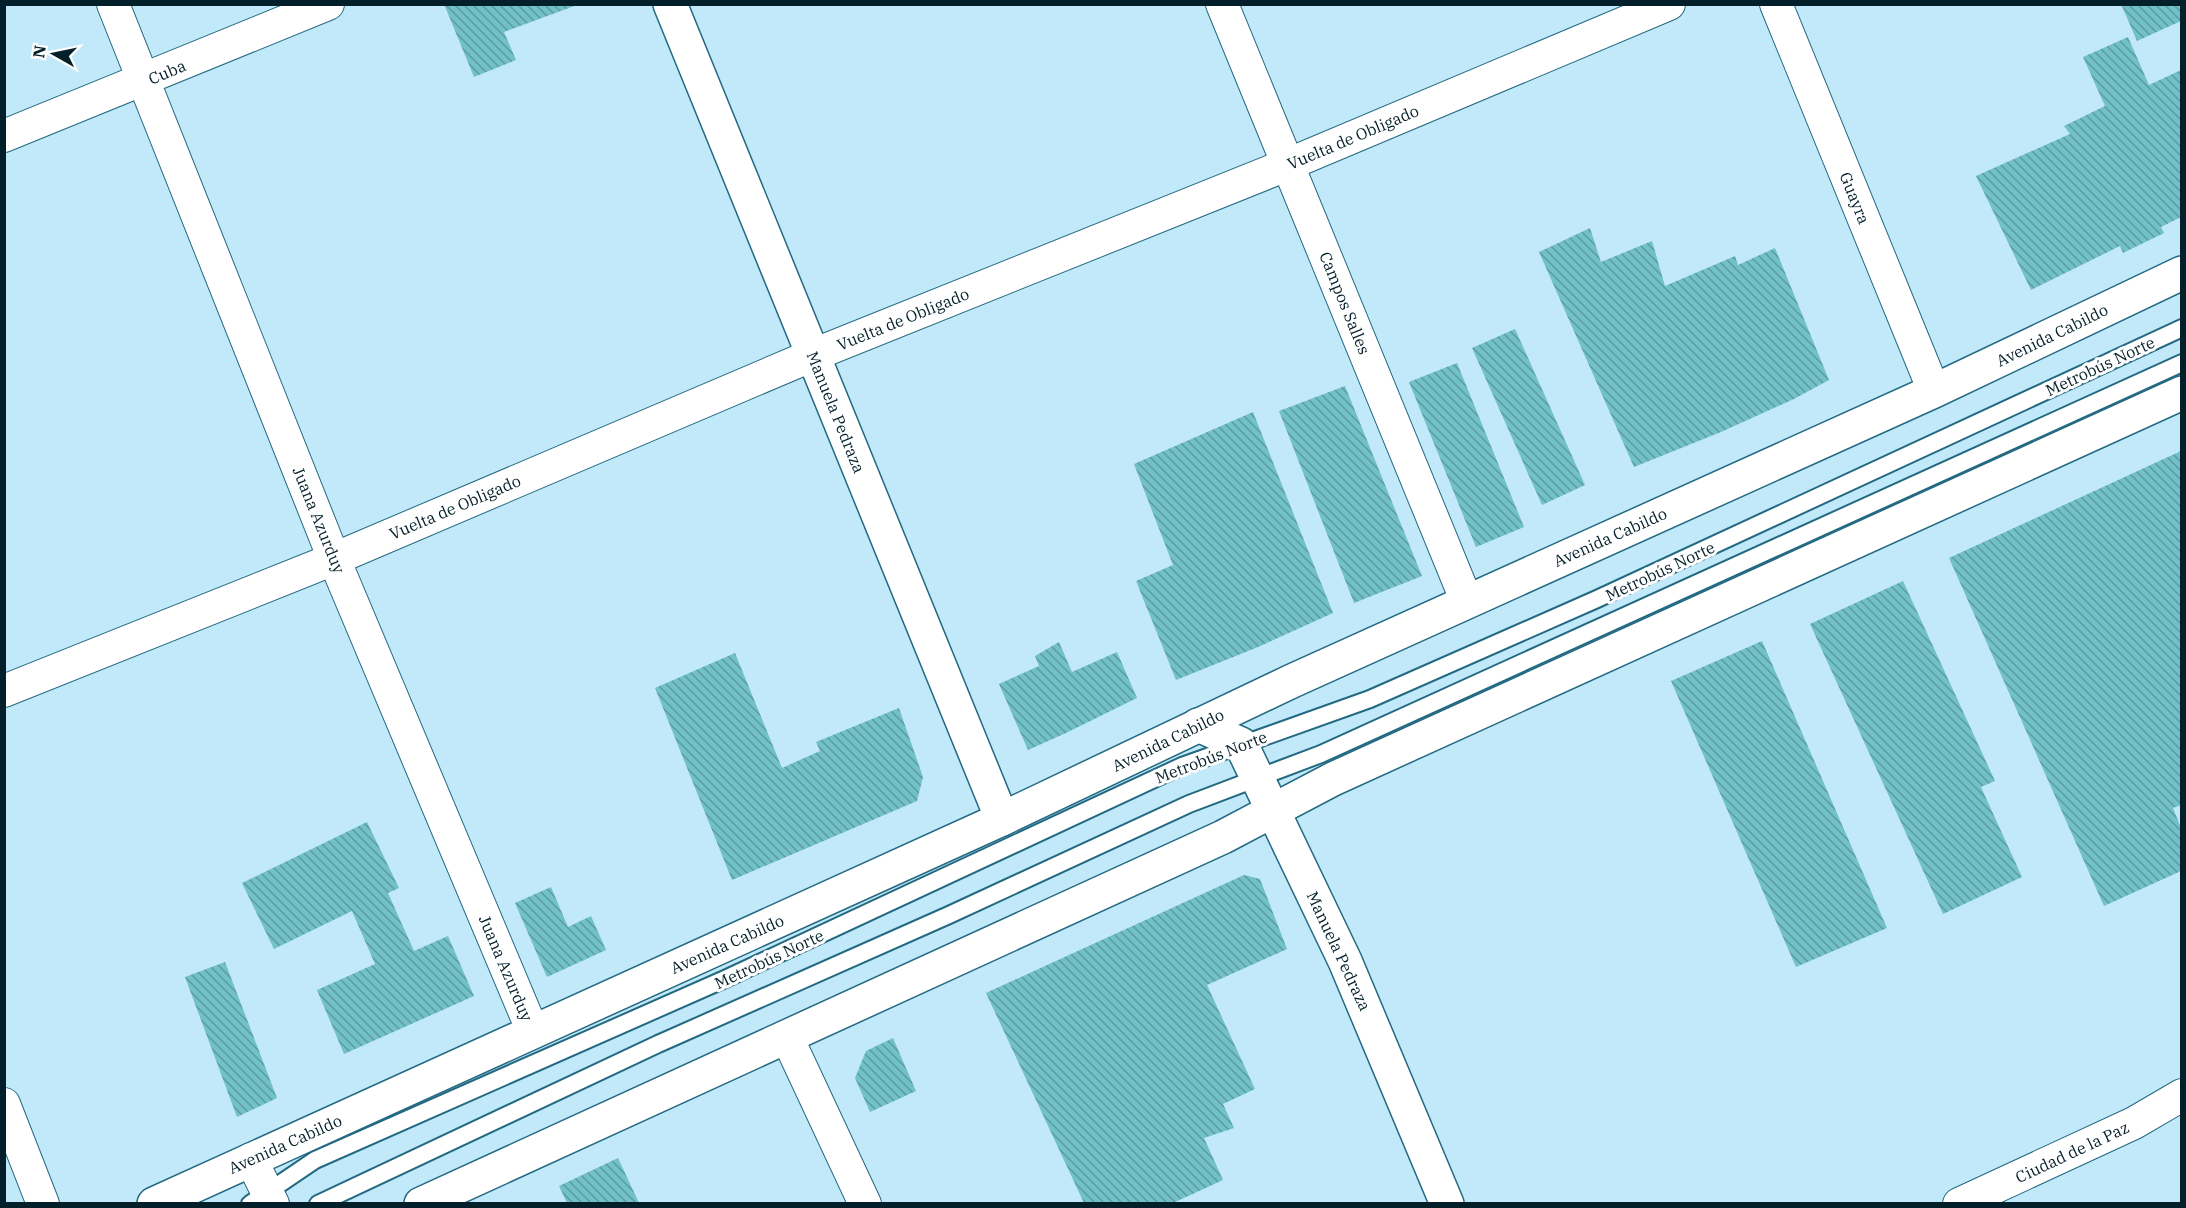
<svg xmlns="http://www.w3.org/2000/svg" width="2186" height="1208" viewBox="0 0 2186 1208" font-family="'IBM Plex Serif',serif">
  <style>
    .building { fill: url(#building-back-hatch) }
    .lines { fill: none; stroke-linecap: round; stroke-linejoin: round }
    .lane-casing { stroke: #236981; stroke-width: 20 }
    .street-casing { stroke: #236981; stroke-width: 34 }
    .secondary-casing { stroke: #236981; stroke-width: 36 }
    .lane { stroke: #fff; stroke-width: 16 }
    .street { stroke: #fff; stroke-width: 32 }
    .secondary { stroke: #fff; stroke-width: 33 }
    .labels { text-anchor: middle; stroke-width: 6; stroke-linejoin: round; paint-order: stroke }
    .street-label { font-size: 16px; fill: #031f29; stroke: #fff }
  </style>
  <defs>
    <pattern id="building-back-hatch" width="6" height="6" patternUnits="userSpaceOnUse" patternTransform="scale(1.5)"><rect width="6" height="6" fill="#72c0c8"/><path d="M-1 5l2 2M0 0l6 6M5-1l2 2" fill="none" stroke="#5b9ba2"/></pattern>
  </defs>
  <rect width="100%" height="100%" fill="#c1e9f9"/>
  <!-- building -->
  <g class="building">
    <path d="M444,4H577V5L504,32L516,60L474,77Z"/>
    <path d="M2121,4H2181V21L2137,41Z"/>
    <path d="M2128,37L2149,85L2181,70V217L2161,227L2164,233L2123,253L2120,246L2031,290L1976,176L2070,134L2064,126L2105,106L2083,57Z"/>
    <path d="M1590,228L1601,262L1652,241L1665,286L1735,256L1738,265L1775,248L1829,380L1794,399L1721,432L1634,467L1539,252Z"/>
    <path d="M1515,329L1585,485L1542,505L1472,348Z"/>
    <path d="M1457,363L1524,527L1476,547L1409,382Z"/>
    <path d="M1345,386L1422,576L1354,603L1279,411Z"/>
    <path d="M1253,412L1333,613L1258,647L1176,680L1136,581L1173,565L1134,464Z"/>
    <path d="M2181,451V805L2173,808L2181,828V871L2104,906L1949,558Z"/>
    <path d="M1903,581L1995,781L1981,787L2022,877L1943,914L1810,624Z"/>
    <path d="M1762,641L1887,928L1796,967L1671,681Z"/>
    <path d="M1059,642L1072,672L1117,652L1137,698L1066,733L1028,750L999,684L1039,666L1035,656Z"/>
    <path d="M735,653L782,768L820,751L816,742L899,708L923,777L917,801L732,880L655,688Z"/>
    <path d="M367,822L399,888L388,893L414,951L448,936L474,996L344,1054L317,990L375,964L352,911L274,949L242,883Z"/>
    <path d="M1244,875L1260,879L1287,949L1207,985L1255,1089L1223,1104L1234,1128L1204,1138L1223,1180L1173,1203H1084L986,993Z"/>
    <path d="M551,887L568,927L591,916L606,950L547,977L515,903Z"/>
    <path d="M225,962L277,1098L237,1117L185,977Z"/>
    <path d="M893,1038L916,1091L870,1112L855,1078L866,1051Z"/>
    <path d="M618,1158L639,1203H567L559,1186Z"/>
  </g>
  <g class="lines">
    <!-- lane casing -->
    <g class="lane-casing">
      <g id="lane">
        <path d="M250,1204L315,1160L725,979L1182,766L1370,699L1597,599L2182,328"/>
        <path d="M318,1204L658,1044L949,915L1189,804L1321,754L2182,363"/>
      </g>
    </g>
    <!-- street casing -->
    <g class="street-casing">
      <g id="street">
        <path d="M113,4L334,559L533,1032"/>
        <path d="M1222,4L1467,602"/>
        <path d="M1776,4L1934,391"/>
        <path d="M4,136L328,4"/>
        <path d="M4,691L334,559L813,355L1289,164L1669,4"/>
        <path d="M787,1037L865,1204"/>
        <path d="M4,1104L43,1204"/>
        <path d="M251,1159L273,1204"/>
        <path d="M1959,1204L2134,1123L2182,1095"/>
      </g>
    </g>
    <!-- secondary casing -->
    <g class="secondary-casing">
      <g id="secondary">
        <path d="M670,4L1002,819"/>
        <path d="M1198,725L1241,744L1345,961L1447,1204"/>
        <path d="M154,1204L1002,819L1292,681L1934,391L2182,273"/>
        <path d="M421,1204L1223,837L1333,779L2182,393"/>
      </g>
    </g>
    <!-- lane -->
    <use href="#lane" class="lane"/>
    <!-- street -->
    <use href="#street" class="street"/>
    <!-- secondary -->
    <use href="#secondary" class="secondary"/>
  </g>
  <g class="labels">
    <!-- street labels -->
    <g class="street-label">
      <text transform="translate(167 72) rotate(-23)" y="6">Cuba</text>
      <text transform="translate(1353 137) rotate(-23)" y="6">Vuelta de Obligado</text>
      <text transform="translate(1855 198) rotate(68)" y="6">Guayra</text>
      <text transform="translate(1345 303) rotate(68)" y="6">Campos Salles</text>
      <text transform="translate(903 319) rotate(-22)" y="6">Vuelta de Obligado</text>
      <text transform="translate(2052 335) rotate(-26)" y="6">Avenida Cabildo</text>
      <text transform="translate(2100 366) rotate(-25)" y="6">Metrobús Norte</text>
      <text transform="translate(836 412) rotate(68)" y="6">Manuela Pedraza</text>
      <text transform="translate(455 507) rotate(-23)" y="6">Vuelta de Obligado</text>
      <text transform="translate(319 520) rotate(68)" y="6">Juana Azurduy</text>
      <text transform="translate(1610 537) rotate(-24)" y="6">Avenida Cabildo</text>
      <text transform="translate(1660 571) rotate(-25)" y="6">Metrobús Norte</text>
      <text transform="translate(1168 740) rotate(-26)" y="6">Avenida Cabildo</text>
      <text transform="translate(1211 757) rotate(-21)" y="6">Metrobús Norte</text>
      <text transform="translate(727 944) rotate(-24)" y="6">Avenida Cabildo</text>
      <text transform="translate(1339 951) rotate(65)" y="6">Manuela Pedraza</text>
      <text transform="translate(769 959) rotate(-25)" y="6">Metrobús Norte</text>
      <text transform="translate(506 968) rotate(67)" y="6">Juana Azurduy</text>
      <text transform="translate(285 1144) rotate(-24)" y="6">Avenida Cabildo</text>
      <text transform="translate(2072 1152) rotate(-25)" y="6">Ciudad de la Paz</text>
    </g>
  </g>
  <!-- border -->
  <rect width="2186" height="1208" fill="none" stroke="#031f29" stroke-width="12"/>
  <!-- north arrow -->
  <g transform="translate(54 54) rotate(279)" stroke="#ffffff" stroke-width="4.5" paint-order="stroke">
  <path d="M0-4.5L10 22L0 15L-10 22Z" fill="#031f29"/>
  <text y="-9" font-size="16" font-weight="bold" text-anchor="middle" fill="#031f29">N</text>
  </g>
</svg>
